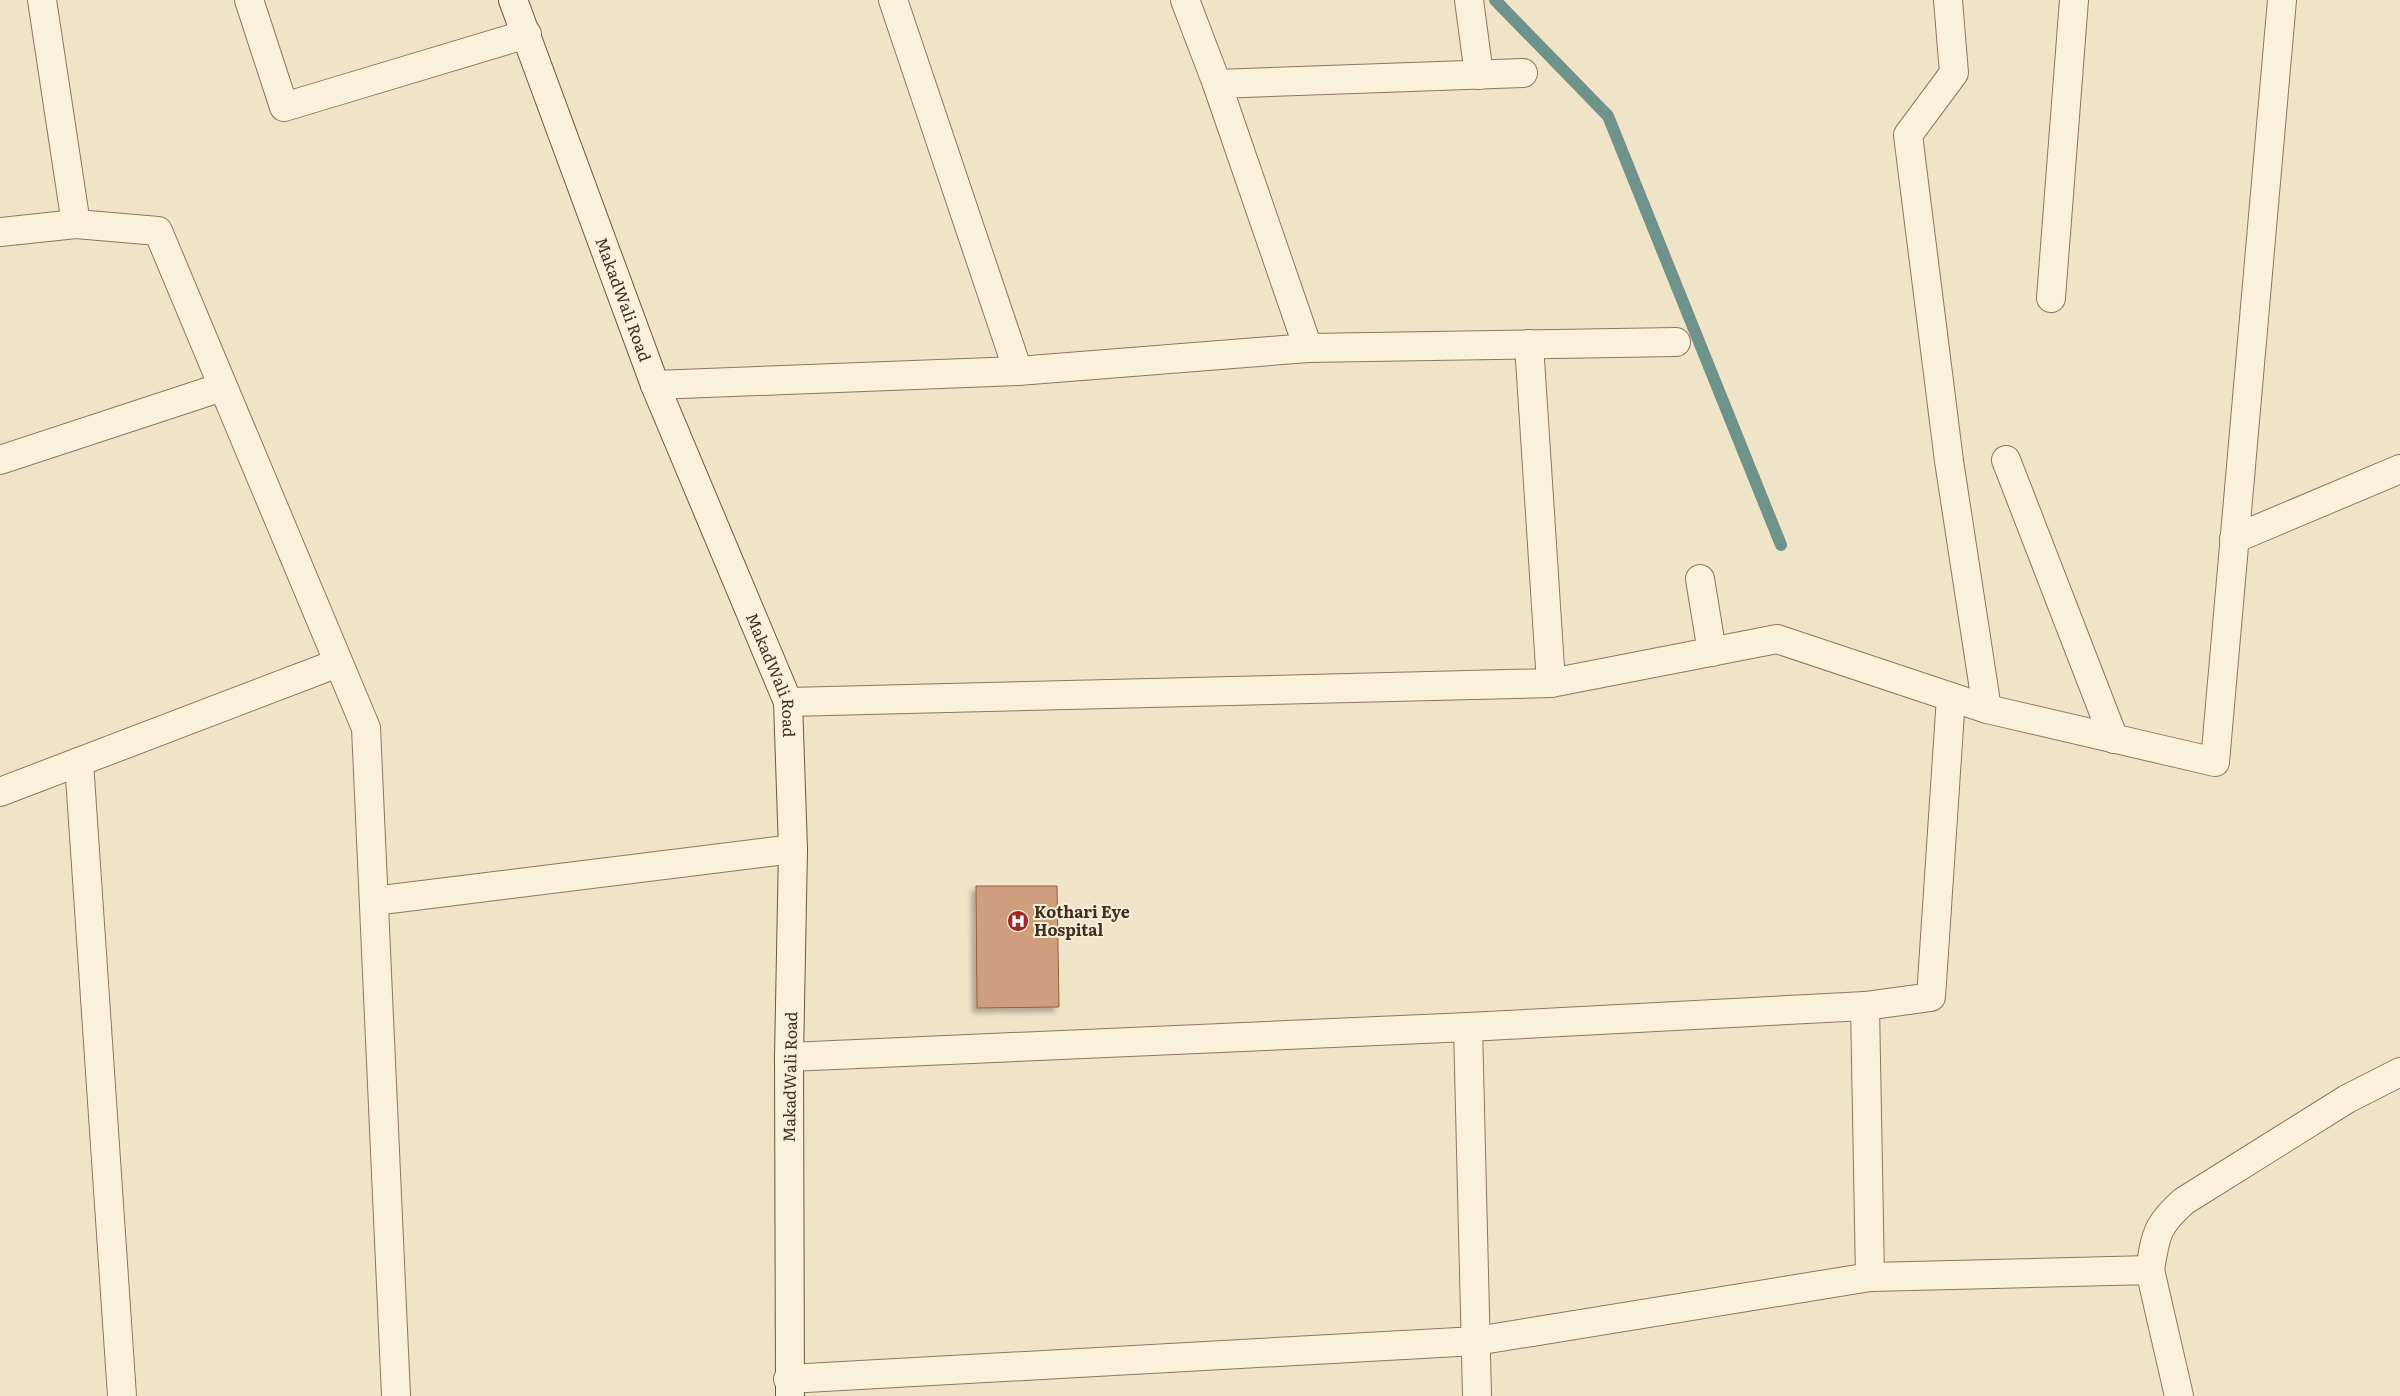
<svg xmlns="http://www.w3.org/2000/svg" width="2400" height="1396" viewBox="0 0 2400 1396" font-family="Literata,serif">
  <style>
    .lines { fill: none; stroke-linecap: round; stroke-linejoin: round }
    .stream { stroke: #6f938a; stroke-width: 12 }
    .building { fill: #cf9f7d; stroke: #8d5f41; filter: url(#shadow) }
    .street-casing { stroke: #8d765c; stroke-width: 30 }
    .secondary-casing { stroke: #6f573f; stroke-width: 30 }
    .street { stroke: #faf1dc; stroke-width: 28 }
    .secondary { stroke: #faf1dc; stroke-width: 28 }
    .labels { text-anchor: middle; stroke-width: 4; stroke-linejoin: round; paint-order: stroke }
    .street-label { font-size: 16px; fill: #3d2e20; stroke: #f7eed8 }
    .poi-label { font-size: 16px; font-weight: bold; fill: #3d2e20; stroke: #f7eed8; text-anchor: start }
  </style>
  <defs>
    <filter id="shadow"><feDropShadow dx="-4.5" dy="4.5" stdDeviation="2.5" flood-color="#0004"/></filter>
  </defs>
  <rect width="100%" height="100%" fill="#f0e4c8"/>
  <g class="lines">
    <!-- stream -->
    <path class="stream" d="M1495,0L1608,116L1781,545"/>
  </g>
  <!-- building -->
  <path class="building" d="M976,886H1057L1059,1007L977,1008Z"/>
  <g class="lines">
    <!-- street casing -->
    <g class="street-casing">
      <g id="street">
        <path d="M42,0L76,224"/>
        <path d="M249,0L284,107L527,34"/>
        <path d="M893,0L1018,371"/>
        <path d="M1185,0L1217,84L1308,348"/>
        <path d="M1469,0L1479,75"/>
        <path d="M1948,0L1954,73L1908,135L1949,461L1987,709"/>
        <path d="M1217,84L1523,73"/>
        <path d="M0,232L76,224L158,231L366,728L396,1396"/>
        <path d="M2051,298L2074,0"/>
        <path d="M1529,344L1551,683"/>
        <path d="M655,385L1018,371L1308,348L1676,342"/>
        <path d="M0,460L222,387"/>
        <path d="M2006,460L2114,739"/>
        <path d="M2234,539L2400,469"/>
        <path d="M1700,579L1712,652"/>
        <path d="M788,702L1551,683L1777,639L1987,709L2215,762L2282,0"/>
        <path d="M79,762L122,1396"/>
        <path d="M0,792L338,663"/>
        <path d="M374,901L793,849"/>
        <path d="M1865,1006L1870,1277"/>
        <path d="M1468,1027L1477,1396"/>
        <path d="M789,1057L1468,1027L1865,1006L1931,997L1951,697"/>
        <path d="M2150,1270C2156,1234 2156,1226 2184,1201L2347,1099L2400,1072"/>
        <path d="M788,1379L1476,1341L1870,1277L2150,1270L2179,1396"/>
      </g>
    </g>
    <!-- secondary casing -->
    <g class="secondary-casing">
      <g id="secondary">
        <path id="s1" d="M513,0L655,385L788,702L793,849L789,1057L790,1396"/>
      </g>
    </g>
    <!-- street -->
    <use href="#street" class="street"/>
    <!-- secondary -->
    <use href="#secondary" class="secondary"/>
  </g>
  <!-- icons -->
  <defs>
    <g id="hospital-disc" transform="scale(1.125)"><circle r="9.5" fill="#9e2a2b" stroke="#f7eed8"/><path d="M-5-5h3v3.5h4V-5h3V5h-3V1.5h-4V5h-3Z" fill="#fff"/></g>
  </defs>
  <g fill-rule="evenodd">
    <use href="#hospital-disc" x="1018" y="921"/>
  </g>
  <g class="labels">
    <!-- street labels -->
    <g class="street-label">
      <text dy="6" stroke="none"><textPath href="#s1" startOffset="319">MakadWali Road</textPath></text>
      <text dy="6" stroke="none"><textPath href="#s1" startOffset="724">MakadWali Road</textPath></text>
      <text transform="translate(790 1077) rotate(-89)" y="6">MakadWali Road</text>
    </g>
    <!-- poi labels -->
    <g class="poi-label">
      <text x="1034" y="918">Kothari Eye<tspan x="1034" dy="18">Hospital</tspan></text>
    </g>
  </g>
</svg>
